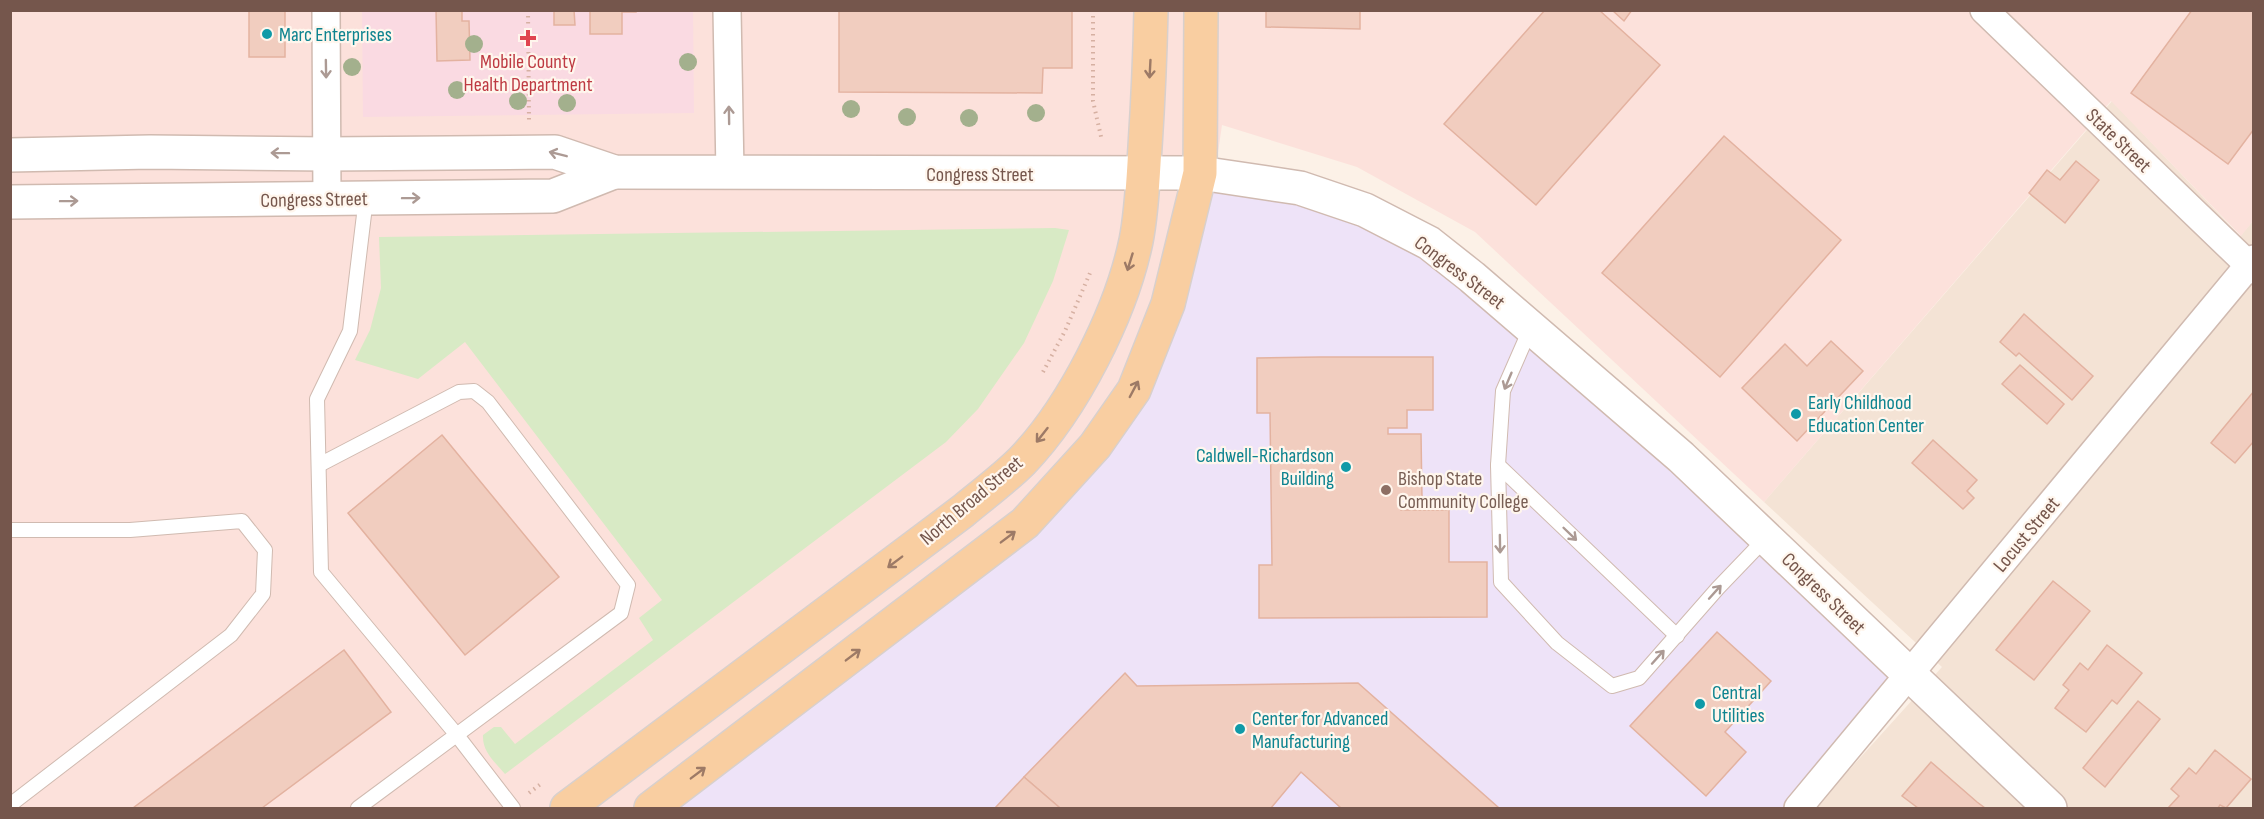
<svg xmlns="http://www.w3.org/2000/svg" width="2264" height="819" viewBox="0 0 2264 819" font-family="'Sofia Sans Condensed',sans-serif">
  <style>
    .residential { fill: #f4e3d5 }
    .commercial { fill: #fce1db }
    .education { fill: #eee3f8 }
    .medical { fill: #fadae2 }
    .green { fill: #d8eac5 }
    .building { fill: #f1cdbf; stroke: #e3b2a0; stroke-width: 1.5 }
    .lines { fill: none; stroke-linecap: round; stroke-linejoin: round }
    .service-casing { stroke: #d0bab0; stroke-width: 16 }
    .minor-casing { stroke: #d0bab0; stroke-width: 30 }
    .tertiary-casing { stroke: #d0bab0; stroke-width: 36 }
    .primary-casing { stroke: #d8d0cd; stroke-width: 36 }
    .path { stroke: #d6b0a2; stroke-width: 4; stroke-dasharray: 1.5 4.5; stroke-linecap: butt }
    .service { stroke: #fff; stroke-width: 14 }
    .minor { stroke: #fff; stroke-width: 27 }
    .tertiary { stroke: #fff; stroke-width: 33 }
    .primary { stroke: #f9cea1; stroke-width: 33 }
    .tree { fill: #a3b08d }
    .oneway { stroke: #ac9a94 }
    .oneway2 { stroke: #9d7a66 }
    .culture-dot { fill: #0f9aa8; stroke: #fff6ed; stroke-width: 2 }
    .health-dot { fill: #e0444e; stroke: #fff6ed; stroke-width: 2 }
    .education-dot { fill: #8d6e63; stroke: #fff6ed; stroke-width: 2 }
    .labels { text-anchor: middle; stroke-width: 4.5; stroke-linejoin: round; paint-order: stroke }
    .culture-label { font-size: 20px; fill: #0d838f; stroke: #fff6ed; text-anchor: start }
    .health-label { font-size: 20px; fill: #be3a42; stroke: #fff6ed }
    .street-label { font-size: 20px; fill: #75564c; stroke: #fff6ed }
    .education-label { font-size: 20px; fill: #785e54; stroke: #fff6ed; text-anchor: start }
  </style>
  <rect width="100%" height="100%" fill="#fcf1e7"/>
  <!-- residential -->
  <path class="residential" d="M2112,101L2240,236L2253,221V808H1815L1942,667L1764,502Z"/>
  <!-- commercial -->
  <path class="commercial" d="M10,11H2253V221L2241,236L2111,101L1764,502L1475,232L1357,167L1222,125L1208,221L1149,423L700,808H11Z"/>
  <!-- education -->
  <path class="education" d="M1200,173L1429,243L1910,675L1798,808H651L1025,523L1134,390Z"/>
  <!-- medical -->
  <path class="medical" d="M362,11H693L694,113L363,117Z"/>
  <!-- green -->
  <path class="green" d="M1055,228L1069,230L1053,281L1024,343L978,409L946,442L505,774C495,762 482,752 483,735L494,727H501L515,744L653,640L639,618L662,600L465,342L418,379L355,360L370,330L381,288L379,237Z"/>
  <!-- building -->
  <g class="building">
    <rect x="249" y="10" width="36" height="47"/>
    <path d="M436,10H462V21H469L470,60L437,61Z"/>
    <path d="M554,10H574L575,25H554Z"/>
    <path d="M590,10H636V12H622V34H590Z"/>
    <path d="M839,10H1072V68H1043L1042,93L839,92Z"/>
    <path d="M1266,10H1360V29L1266,27Z"/>
    <path d="M1545,10H1599L1660,65L1536,205L1444,124Z"/>
    <path d="M1612,10H1632L1624,21Z"/>
    <path d="M2192,10H2254V129L2228,164L2131,93Z"/>
    <path d="M1724,136L1841,240L1720,377L1602,273Z"/>
    <path d="M2076,161L2099,180L2065,223L2029,193L2047,170L2060,180Z"/>
    <path d="M2024,314L2093,376L2072,400L2019,353L2016,356L2000,342Z"/>
    <path d="M1831,341L1863,371L1797,441L1742,388L1785,344L1807,366Z"/>
    <path d="M1320,357H1433V410H1407V428H1388V434H1421L1422,499H1401V510H1449V562H1487V617L1259,618V565H1272L1270,413H1257V358Z"/>
    <path d="M2020,365L2064,404L2047,424L2002,384Z"/>
    <path d="M2254,391V441L2235,463L2211,443Z"/>
    <path d="M442,435L559,577L465,655L348,513Z"/>
    <path d="M1933,440L1977,480L1967,491L1974,498L1963,509L1912,463Z"/>
    <path d="M2053,581L2090,611L2034,680L1996,650Z"/>
    <path d="M1717,632L1771,681L1725,732L1746,752L1706,796L1630,726Z"/>
    <path d="M2107,645L2142,673L2117,704L2112,700L2086,732L2055,708L2069,690L2063,685L2080,663L2088,670Z"/>
    <path d="M344,650L391,712L262,808H133Z"/>
    <path d="M1125,673L1137,686L1358,683L1499,808H1341L1301,772L1271,808H1060L1024,777Z"/>
    <path d="M2138,701L2160,719L2105,787L2083,768Z"/>
    <path d="M2215,750L2251,779L2226,808L2220,805L2218,808H2168L2179,796L2171,789L2189,768L2196,774Z"/>
    <path d="M1931,762L1977,802L1985,808H1918L1902,796Z"/>
    <path d="M1024,777L1060,808H995Z"/>
  </g>
  <g class="lines">
    <!-- service casing -->
    <g class="service-casing">
      <g id="service">
        <path d="M366,198L350,331L317,399L321,572L456,734L513,808"/>
        <path d="M1531,327L1503,391L1498,465L1501,582L1557,643L1612,686L1639,678L1718,588L1766,538"/>
        <path d="M319,465L459,392L474,391L488,402L628,585L621,613L358,808"/>
        <path d="M1498,465L1677,636"/>
        <path d="M10,530H130L242,521L265,550L263,594L231,635L10,805"/>
      </g>
    </g>
    <!-- minor casing -->
    <g class="minor-casing">
      <g id="minor">
        <path d="M326,10L327,199"/>
        <path d="M727,10L730,173"/>
        <path d="M1984,10L2254,270"/>
        <path d="M1798,808L2254,259"/>
      </g>
    </g>
    <!-- tertiary casing -->
    <g class="tertiary-casing">
      <g id="tertiary">
        <path d="M10,155L150,152L327,154L555,152L614,172L1200,173L1300,188L1365,210L1429,243L1472,277L1681,457L2050,808"/>
        <path d="M10,202L553,196L614,172"/>
      </g>
    </g>
    <!-- primary casing -->
    <g class="primary-casing">
      <g id="primary">
        <path d="M567,808L963,511C982,495 1004,479 1022,461C1073,408 1121,313 1136,241C1142,211 1143,178 1145,147C1148,101 1150,56 1151,10"/>
        <path d="M651,808L1025,523L1095,446L1134,390L1168,304L1200,173L1201,10"/>
      </g>
    </g>
    <!-- path -->
    <g class="path">
      <path d="M528,10L529,120"/>
      <path d="M1093,10V101L1102,141"/>
      <path d="M1043,372L1065,331L1090,273"/>
      <path d="M529,793L542,783"/>
    </g>
    <!-- service -->
    <use href="#service" class="service"/>
    <!-- minor -->
    <use href="#minor" class="minor"/>
    <!-- tertiary -->
    <use href="#tertiary" class="tertiary"/>
    <!-- primary -->
    <use href="#primary" class="primary"/>
  </g>
  <!-- trees -->
  <g class="tree">
    <circle cx="474" cy="44" r="9"/>
    <circle cx="688" cy="62" r="9"/>
    <circle cx="352" cy="67" r="9"/>
    <circle cx="457" cy="90" r="9"/>
    <circle cx="518" cy="101" r="9"/>
    <circle cx="567" cy="103" r="9"/>
    <circle cx="851" cy="109" r="9"/>
    <circle cx="1036" cy="113" r="9"/>
    <circle cx="907" cy="117" r="9"/>
    <circle cx="969" cy="118" r="9"/>
  </g>
  <!-- one-way arrows -->
  <defs><path id="oneway-shaft" d="M-6 0H5M1.5-3L5.5 0L1.5 3" fill="none" stroke-width="1.6" stroke-linecap="round" stroke-linejoin="round" transform="scale(1.5)"/></defs>
  <g class="oneway">
    <use href="#oneway-shaft" transform="translate(326 69) rotate(89)"/>
    <use href="#oneway-shaft" transform="translate(729 115) rotate(-91)"/>
    <use href="#oneway-shaft" transform="translate(280 153) rotate(-179)"/>
    <use href="#oneway-shaft" transform="translate(558 154) rotate(-166)"/>
    <use href="#oneway-shaft" transform="translate(411 198) rotate(-1)"/>
    <use href="#oneway-shaft" transform="translate(69 201) rotate(-1)"/>
    <use href="#oneway-shaft" transform="translate(1508 381) rotate(113)"/>
    <use href="#oneway-shaft" transform="translate(1570 534) rotate(44)"/>
    <use href="#oneway-shaft" transform="translate(1500 544) rotate(89)"/>
    <use href="#oneway-shaft" transform="translate(1715 592) rotate(-48)"/>
    <use href="#oneway-shaft" transform="translate(1658 657) rotate(-48)"/>
  </g>
  <g class="oneway2">
    <use href="#oneway-shaft" transform="translate(1150 69) rotate(93)"/>
    <use href="#oneway-shaft" transform="translate(1130 262) rotate(107)"/>
    <use href="#oneway-shaft" transform="translate(1134 389) rotate(-62)"/>
    <use href="#oneway-shaft" transform="translate(1042 435) rotate(128)"/>
    <use href="#oneway-shaft" transform="translate(1008 537) rotate(-37)"/>
    <use href="#oneway-shaft" transform="translate(895 562) rotate(143)"/>
    <use href="#oneway-shaft" transform="translate(853 655) rotate(-37)"/>
    <use href="#oneway-shaft" transform="translate(698 773) rotate(-37)"/>
  </g>
  <!-- markers -->
  <g class="culture-dot">
    <circle cx="267" cy="34" r="6"/>
    <circle cx="1796" cy="414" r="6"/>
    <circle cx="1346" cy="467" r="6"/>
    <circle cx="1700" cy="704" r="6"/>
    <circle cx="1240" cy="729" r="6"/>
  </g>
  <path class="health-dot" d="M525 29h6v6h6v6h-6v6h-6v-6h-6v-6h6z"/>
  <circle class="education-dot" cx="1386" cy="490" r="6"/>
  <g class="labels">
    <!-- culture labels -->
    <g class="culture-label">
      <text x="279" y="41">Marc Enterprises</text>
      <text x="1808" y="409">Early Childhood<tspan x="1808" dy="23">Education Center</tspan></text>
      <text x="1334" y="462" text-anchor="end">Caldwell-Richardson<tspan x="1334" dy="23">Building</tspan></text>
      <text x="1712" y="699">Central<tspan x="1712" dy="23">Utilities</tspan></text>
      <text x="1252" y="725">Center for Advanced<tspan x="1252" dy="23">Manufacturing</tspan></text>
    </g>
    <!-- health labels -->
    <g class="health-label">
      <text x="528" y="68">Mobile County<tspan x="528" dy="23">Health Department</tspan></text>
    </g>
    <!-- street labels -->
    <g class="street-label">
      <text transform="translate(2119 140) rotate(44)" y="7">State Street</text>
      <text x="980" y="181">Congress Street</text>
      <text transform="translate(314 199) rotate(-1)" y="7">Congress Street</text>
      <text transform="translate(1460 272) rotate(37)" y="7">Congress Street</text>
      <text transform="translate(971 500) rotate(-40)" y="7">North Broad Street</text>
      <text transform="translate(2026 534) rotate(-50)" y="7">Locust Street</text>
      <text transform="translate(1824 593) rotate(44)" y="7">Congress Street</text>
    </g>
    <!-- education labels -->
    <g class="education-label">
      <text x="1398" y="485">Bishop State<tspan x="1398" dy="23">Community College</tspan></text>
    </g>
  </g>
  <!-- border -->
  <rect width="2264" height="819" fill="none" stroke="#75564c" stroke-width="24"/>
</svg>
